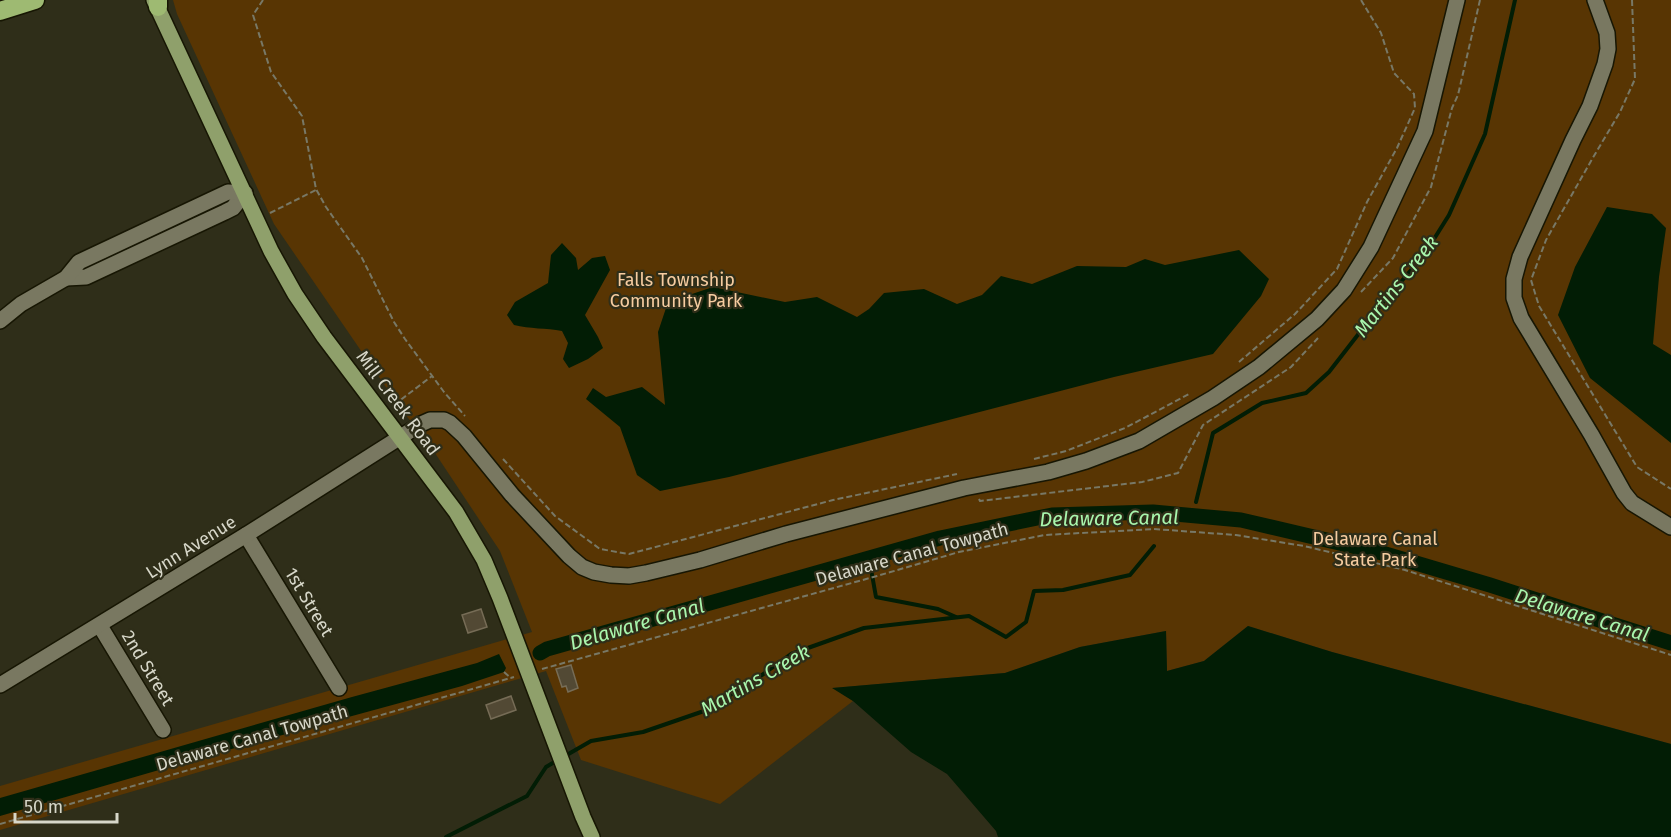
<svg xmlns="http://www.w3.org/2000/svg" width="1671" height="837" viewBox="0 0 1671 837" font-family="'Fira Sans',sans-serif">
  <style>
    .green { fill: #583503 }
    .water { fill: #021d05 }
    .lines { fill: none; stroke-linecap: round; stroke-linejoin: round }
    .stream { stroke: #021d05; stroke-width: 4 }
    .canal { stroke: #021d05; stroke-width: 15 }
    .building { fill: #524934; stroke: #766c56; stroke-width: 1.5 }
    .minor-casing { stroke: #171603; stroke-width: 18 }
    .major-casing { stroke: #171603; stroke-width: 18 }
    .highway-casing { stroke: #171603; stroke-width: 21 }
    .path { stroke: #787866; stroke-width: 2; stroke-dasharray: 6 3; stroke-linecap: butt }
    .minor { stroke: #797861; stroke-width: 15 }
    .major { stroke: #8fa06b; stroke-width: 15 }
    .highway { stroke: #9eba72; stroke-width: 18 }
    .labels { text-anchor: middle; stroke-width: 4.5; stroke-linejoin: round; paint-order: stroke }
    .park-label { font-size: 18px; fill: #f6cca0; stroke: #2f2e19 }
    .street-label { font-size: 18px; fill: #d7d7c9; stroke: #2f2e19 }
    .water-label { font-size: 20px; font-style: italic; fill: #a9f6ad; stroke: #2f2e19 }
  </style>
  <rect width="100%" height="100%" fill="#2f2e19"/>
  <!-- green -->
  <path class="green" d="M173,0H1671V744L1332,652L1248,626L1204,661L1167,671L1166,631L1080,647L1005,673L833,688L853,701L720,804L581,760L546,671L0,830V786L532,632L500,551L431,447L401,409L274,224L177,14Z"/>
  <!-- water -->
  <g class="water">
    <path d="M1607,207L1652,214L1666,228L1659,277L1653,344L1671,355V443L1590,378L1558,315L1575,267Z"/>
    <path d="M562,243L576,258L578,270L592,258L605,256L610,270L585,315L598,337L603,348L588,359L569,368L563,359L568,343L562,331C546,328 530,329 514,325L507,315L515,302L548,283L551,255Z"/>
    <path d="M1239,250L1269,279L1261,296L1213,354L1114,377L729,477L660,491L637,475L620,427L586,399L593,388L606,397L642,387L665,405L658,332L668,302L713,287L785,302L817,297L857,317L869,309L884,293L924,289L957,304L982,295L1001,276L1032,284L1077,266L1126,267L1145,259L1165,265Z"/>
    <path d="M1248,626L1332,652L1671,744V837H998L996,831L947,774L911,752L853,701L832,688L1005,673L1080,647L1166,631L1167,671L1204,661Z"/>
    <path d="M499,654L506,668L504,672L462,686L235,748L0,816V798L352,697L477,663Z"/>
  </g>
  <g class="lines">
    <!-- stream -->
    <g class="stream">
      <path d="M1196,502L1213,433L1262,403L1306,393L1329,372L1381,305L1424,255L1449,215L1485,134L1515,0"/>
      <path d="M869,558L876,597L938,609L956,617"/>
      <path d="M565,756L591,741L643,732L704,711L755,680L791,654L864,628L969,616L1006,637L1026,622L1034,591L1063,590L1130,575L1154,546"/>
      <path d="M446,837L527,796L546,767L556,761"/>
    </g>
    <!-- canal -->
    <path class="canal" d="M540,653L547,649L940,538L1052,515L1153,512L1241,520L1382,553L1490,585L1671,643"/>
  </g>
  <!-- building -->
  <g class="building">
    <path d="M481,609L487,627L468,633L462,615Z"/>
    <path d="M571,665L578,688L568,692L566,686L562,687L556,669Z"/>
    <path d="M511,696L516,710L491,719L486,705Z"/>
  </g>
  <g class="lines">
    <!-- minor casing -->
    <g class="minor-casing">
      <g id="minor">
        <path d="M1595,0L1607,33L1608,49L1605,64L1590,106L1573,140L1520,257L1514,279V298L1521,318L1591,434L1624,493L1632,503L1671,527"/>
        <path d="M66,278L86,277L225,212L233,208L245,193"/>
        <path d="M0,321L21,304L66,278L79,262L228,192L245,193"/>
        <path d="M246,535L339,688"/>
        <path d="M100,626L163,730"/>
        <path d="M0,685L246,535L421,424L430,420H444L450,423L464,436L512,495L569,556L582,567L594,572L611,575L629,576L646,573L700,560L786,534L964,488L1048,472L1086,461L1139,441L1213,398L1259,367L1317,319L1344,290L1371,247L1425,131L1457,0"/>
      </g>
    </g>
    <!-- major casing -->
    <g class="major-casing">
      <path id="major" d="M154,0L271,251L295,294L324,337L456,512L484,560L500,598L583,817L592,837"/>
    </g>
    <!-- highway casing -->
    <g class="highway-casing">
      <g id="highway">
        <path d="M158,0V7"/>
        <path d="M0,11L35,0"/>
      </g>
    </g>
    <!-- path -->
    <g class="path">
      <path d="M263,0L253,15L271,72L302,116L316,189L326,207L362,258L394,322L405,339L444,392L465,416"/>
      <path d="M1632,0L1635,79L1620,112L1591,161L1546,240L1531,280L1539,306L1637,467L1671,489"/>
      <path d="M270,213L316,190"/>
      <path d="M1361,292L1393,258L1431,187L1452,108L1458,95L1480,0"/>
      <path d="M1239,362L1295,314L1337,269L1367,202L1397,148L1415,108L1414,94L1394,73L1381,33L1361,0"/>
      <path d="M394,405L432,376"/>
      <path d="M503,459L555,516L600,549L629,554L833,500L957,474"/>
      <path d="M1034,459L1066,451L1125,428L1191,393"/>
      <path d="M979,499L980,501L1142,482L1178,473L1203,425L1291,367L1318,338"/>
      <path d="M542,669L877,576L959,552L1045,535L1154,529L1236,535L1304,546L1405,570L1671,655"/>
      <path d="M504,672L511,678"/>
      <path d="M0,824L514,677"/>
    </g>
    <!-- minor -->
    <use href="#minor" class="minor"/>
    <!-- major -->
    <use href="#major" class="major"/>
    <!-- highway -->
    <use href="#highway" class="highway"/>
  </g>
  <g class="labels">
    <!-- park labels -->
    <g class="park-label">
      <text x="676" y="286">Falls Township<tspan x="676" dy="21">Community Park</tspan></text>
      <text x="1375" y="545">Delaware Canal<tspan x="1375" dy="21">State Park</tspan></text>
    </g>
    <!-- street labels -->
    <g class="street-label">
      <text transform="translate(398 403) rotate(53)" y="6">Mill Creek Road</text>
      <text transform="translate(191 547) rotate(-32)" y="6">Lynn Avenue</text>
      <text transform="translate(912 554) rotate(-15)" y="6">Delaware Canal Towpath</text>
      <text transform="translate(309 602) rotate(59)" y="6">1st Street</text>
      <text transform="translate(148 668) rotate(59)" y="6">2nd Street</text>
      <text transform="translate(252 738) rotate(-16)" y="6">Delaware Canal Towpath</text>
    </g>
    <!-- water labels -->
    <g class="water-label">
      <text transform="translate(1396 286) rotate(-52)" y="7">Martins Creek</text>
      <text transform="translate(1109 518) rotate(-1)" y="7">Delaware Canal</text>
      <text transform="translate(1582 615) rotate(17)" y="7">Delaware Canal</text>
      <text transform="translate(637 624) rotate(-16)" y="7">Delaware Canal</text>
      <text transform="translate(755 680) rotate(-30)" y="7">Martins Creek</text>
    </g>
  </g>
  <!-- scale -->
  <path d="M15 813v9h102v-9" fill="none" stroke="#d7d7c9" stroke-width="3"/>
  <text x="24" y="813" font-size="18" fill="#d7d7c9" stroke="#2f2e19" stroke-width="4.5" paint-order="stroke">50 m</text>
</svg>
